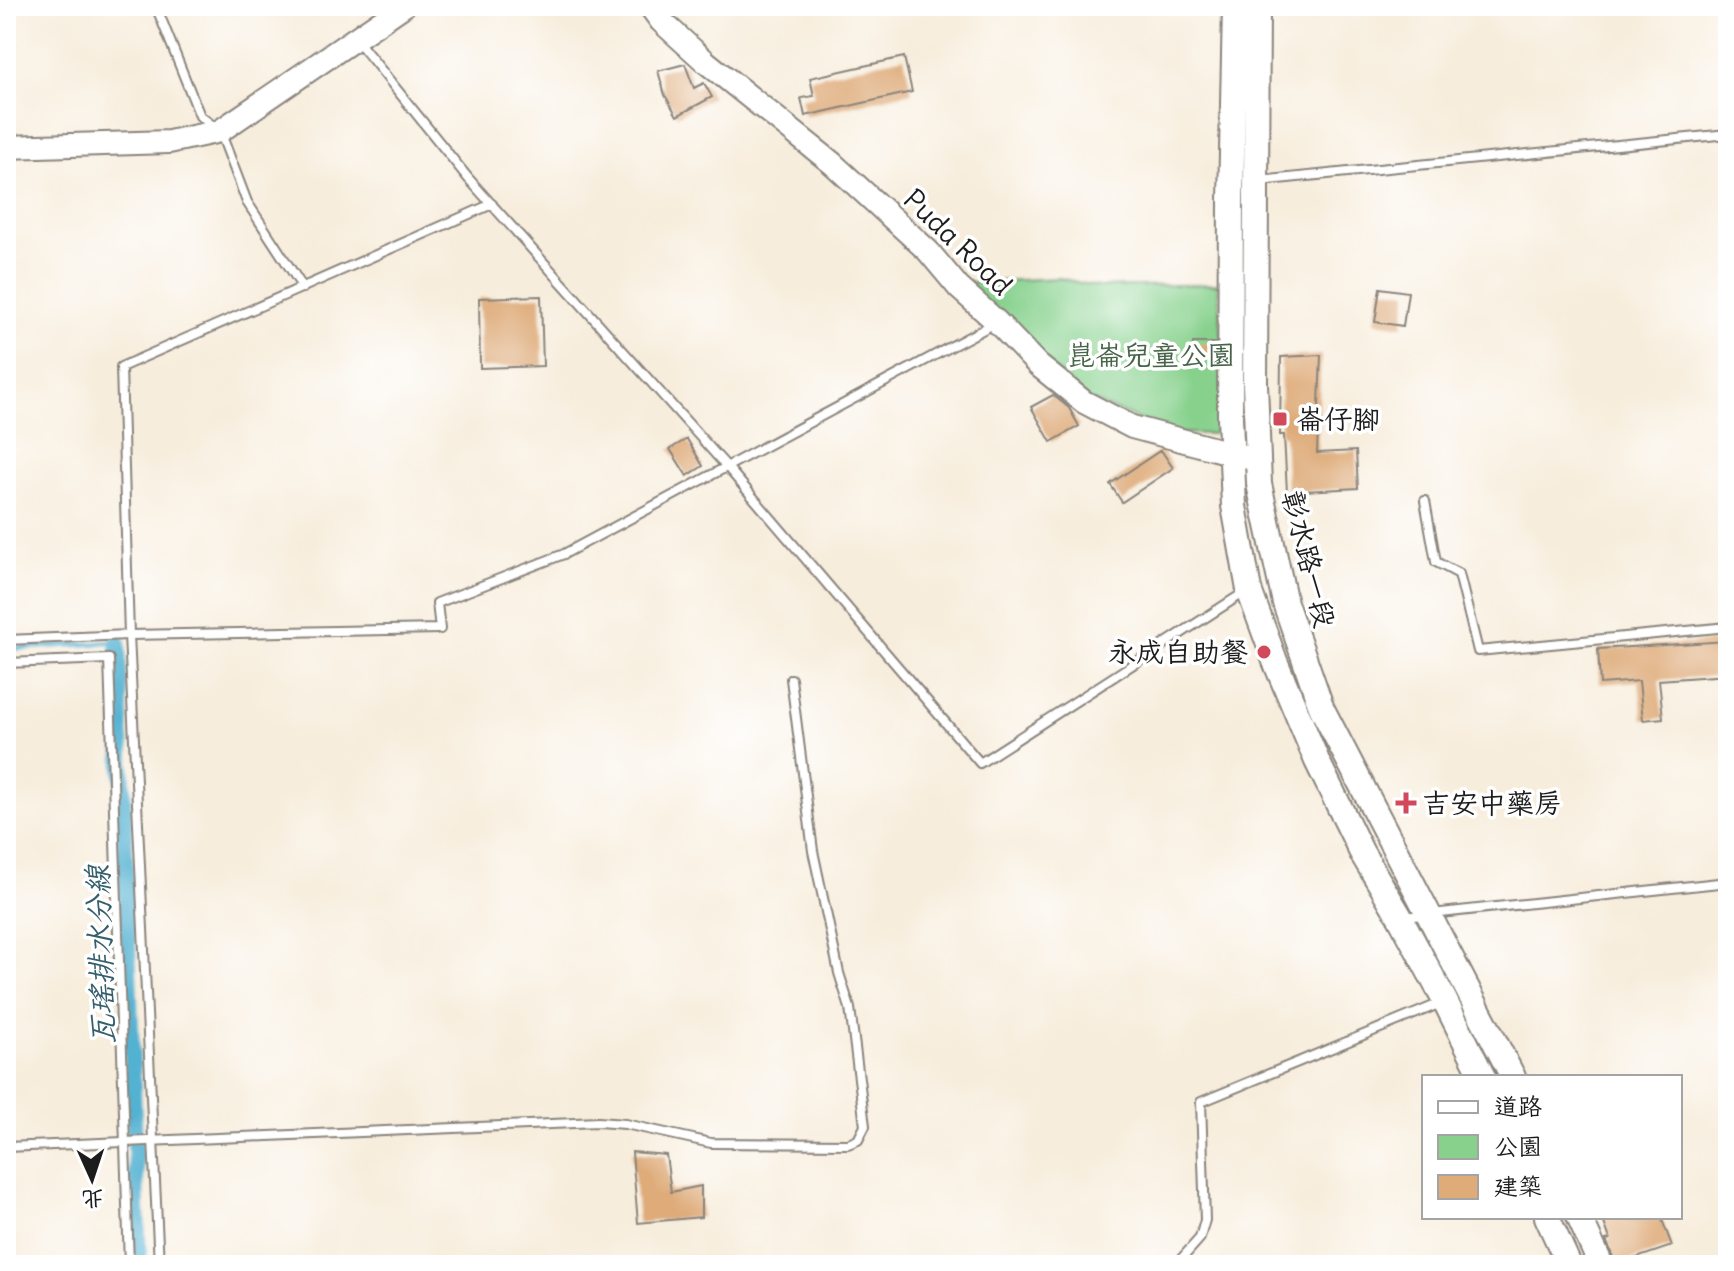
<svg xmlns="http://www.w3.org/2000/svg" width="1734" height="1271" viewBox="0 0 1734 1271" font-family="Delius,'LXGW WenKai TC',sans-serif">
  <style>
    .green { fill: #87d18d; stroke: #527654; stroke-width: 2 }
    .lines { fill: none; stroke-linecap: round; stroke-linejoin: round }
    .stream { stroke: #53b1d1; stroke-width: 5 }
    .canal { stroke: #53b1d1; stroke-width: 16 }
    .building { fill: #deab79 }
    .lane-casing { stroke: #8a847c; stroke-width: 12 }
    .secondary-casing { stroke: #8a847c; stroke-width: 26 }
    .primary-casing { stroke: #8a847c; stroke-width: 28 }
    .lane { stroke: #fff; stroke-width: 8 }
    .secondary { stroke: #fff; stroke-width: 22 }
    .primary { stroke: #fff; stroke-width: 24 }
    .poi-dot { fill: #d1495b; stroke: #fff; stroke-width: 3 }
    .labels { text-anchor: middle; stroke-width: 7; stroke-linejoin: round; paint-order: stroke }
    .street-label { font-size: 28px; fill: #1c1c1c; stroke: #fff }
    .park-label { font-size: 28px; fill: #476449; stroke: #fff }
    .poi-label { font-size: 28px; fill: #1c1c1c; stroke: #fff; text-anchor: start }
    .water-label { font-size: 30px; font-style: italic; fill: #355f6d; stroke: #fff }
  </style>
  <rect width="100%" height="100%" fill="#fff"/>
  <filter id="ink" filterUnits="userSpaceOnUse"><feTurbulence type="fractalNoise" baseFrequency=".0125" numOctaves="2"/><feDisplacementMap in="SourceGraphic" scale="16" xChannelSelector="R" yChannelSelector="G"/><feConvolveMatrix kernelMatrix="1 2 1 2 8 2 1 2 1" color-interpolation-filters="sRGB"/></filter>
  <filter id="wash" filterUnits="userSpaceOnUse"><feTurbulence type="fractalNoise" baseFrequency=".006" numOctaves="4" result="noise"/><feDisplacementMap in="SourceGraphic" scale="32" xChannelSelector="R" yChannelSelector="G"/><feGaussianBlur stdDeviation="1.8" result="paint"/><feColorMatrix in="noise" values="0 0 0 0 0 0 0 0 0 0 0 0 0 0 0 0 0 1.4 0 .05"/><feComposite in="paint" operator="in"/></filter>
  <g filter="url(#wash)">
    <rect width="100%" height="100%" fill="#f7eddc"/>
    <!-- green -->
    <path class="green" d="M1059,278L1098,287L1218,284L1227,413L1213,434L1172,433L1087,399L962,283Z"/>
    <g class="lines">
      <!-- stream -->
      <path class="stream" d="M6,649L118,642"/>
      <!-- canal -->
      <path class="canal" d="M118,642L139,1265"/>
    </g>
    <g id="blocks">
      <!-- building -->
      <g class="building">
        <path d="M904,57L912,92L805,116L801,98L814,96L810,78Z"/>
        <path d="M685,64L694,88L704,83L712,97L677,116L665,95L658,71Z"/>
        <path d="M1380,288L1408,292L1403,326L1375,322Z"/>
        <path d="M541,296L543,366L480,368L479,298Z"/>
        <path d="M1193,343H1215V358L1193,359Z"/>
        <path d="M1321,355L1317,453L1356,451L1358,488L1287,492L1284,435H1280L1281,357Z"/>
        <path d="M1053,395L1069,408L1079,426L1051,442L1031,407Z"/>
        <path d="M687,439L703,466L687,476L670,449Z"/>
        <path d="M1161,450L1173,468L1122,502L1110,484Z"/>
        <path d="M1728,641V675L1659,680L1663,718L1643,720L1639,681L1600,684L1598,649Z"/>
        <path d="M632,1152L666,1155L671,1192L701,1186V1217L638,1223Z"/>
        <path d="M1602,1217H1661L1672,1246L1616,1265L1606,1240L1610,1239Z"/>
      </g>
    </g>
  </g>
  <g filter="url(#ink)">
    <use href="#blocks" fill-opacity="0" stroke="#8a847c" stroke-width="2"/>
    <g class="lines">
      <!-- lane casing -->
      <g class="lane-casing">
        <g id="lane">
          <path d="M156,6L200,116L220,131L247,202L303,288"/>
          <path d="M356,39L468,178L728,468L980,763L1245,592"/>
          <path d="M1259,181L1728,134"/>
          <path d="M1425,501L1436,562L1459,574L1478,651L1728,627"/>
          <path d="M6,640L129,635L440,629L437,603L564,554L993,324"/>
          <path d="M6,663L109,659L129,1265"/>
          <path d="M1404,917L1728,882"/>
          <path d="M6,1147L598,1122L625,1124L711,1143L848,1144L858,1140L865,1126L850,1008L839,973L813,851L791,679"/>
          <path d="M159,1265L129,635L121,367L492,204"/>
          <path d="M1176,1265L1200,1238L1205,1220L1201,1102L1441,1003"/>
        </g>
      </g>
      <!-- secondary casing -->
      <g class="secondary-casing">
        <g id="secondary">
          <path d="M650,6L661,21L706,62L832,163L928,251L959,288L997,322L1038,365L1084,402L1132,427L1249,458"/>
          <path d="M6,147L169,142L220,131L403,6"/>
        </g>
      </g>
      <!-- primary casing -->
      <g class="primary-casing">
        <g id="primary">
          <path d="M1235,6L1231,201L1230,418L1234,506L1249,590L1275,661L1317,761L1362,853L1400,917L1445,1001L1483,1077"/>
          <path d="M1257,6L1255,384L1259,484L1285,603L1322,709L1513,1077"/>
          <path d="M1547,1217L1569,1265"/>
          <path d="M1579,1217L1601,1265"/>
        </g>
      </g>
      <!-- lane -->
      <use href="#lane" class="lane"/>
      <!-- secondary -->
      <use href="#secondary" class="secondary"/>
      <!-- primary -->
      <use href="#primary" class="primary"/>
    </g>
  </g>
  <!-- markers -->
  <g class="poi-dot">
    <rect x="1272" y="411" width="16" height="16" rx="4"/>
    <circle cx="1264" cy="652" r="8"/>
    <path d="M1402 791h8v8h8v8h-8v8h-8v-8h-8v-8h8z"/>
  </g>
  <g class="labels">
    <!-- street labels -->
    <g class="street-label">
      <text transform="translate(958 242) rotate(44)" y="10">Puda Road</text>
      <text transform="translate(1309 559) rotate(76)" y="10">彰水路一段</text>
    </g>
    <!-- park labels -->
    <g class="park-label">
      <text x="1151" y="365">崑崙兒童公園</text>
    </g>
    <!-- poi labels -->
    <g class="poi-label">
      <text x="1296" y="429">崙仔腳</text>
      <text x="1248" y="662" text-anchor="end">永成自助餐</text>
      <text x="1422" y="813">吉安中藥房</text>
    </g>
    <!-- water labels -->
    <g class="water-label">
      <text transform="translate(101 955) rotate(-92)" y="10">瓦瑤排水分線</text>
    </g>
  </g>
  <!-- margin -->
  <rect width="1734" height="1271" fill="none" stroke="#fff" stroke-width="32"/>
  <!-- legend -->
  <rect x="1422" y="1075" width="260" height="144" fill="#ffffff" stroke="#a4a4a4" stroke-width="2"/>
  <rect x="1438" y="1101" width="40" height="12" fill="#ffffff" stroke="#a4a4a4" stroke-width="2"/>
  <text x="1494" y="1115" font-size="24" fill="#1c1c1c">道路</text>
  <rect x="1438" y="1135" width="40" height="24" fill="#87d18d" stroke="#a4a4a4" stroke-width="2"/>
  <text x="1494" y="1155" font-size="24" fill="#1c1c1c">公園</text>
  <rect x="1438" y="1175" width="40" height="24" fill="#deab79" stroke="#a4a4a4" stroke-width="2"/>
  <text x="1494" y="1195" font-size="24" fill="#1c1c1c">建築</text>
  <!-- north arrow -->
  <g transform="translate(92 1179) rotate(177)" stroke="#ffffff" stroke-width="6" paint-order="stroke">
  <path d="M0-6L14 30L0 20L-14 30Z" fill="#1c1c1c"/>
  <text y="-12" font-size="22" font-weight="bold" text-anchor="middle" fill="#1c1c1c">北</text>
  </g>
</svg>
